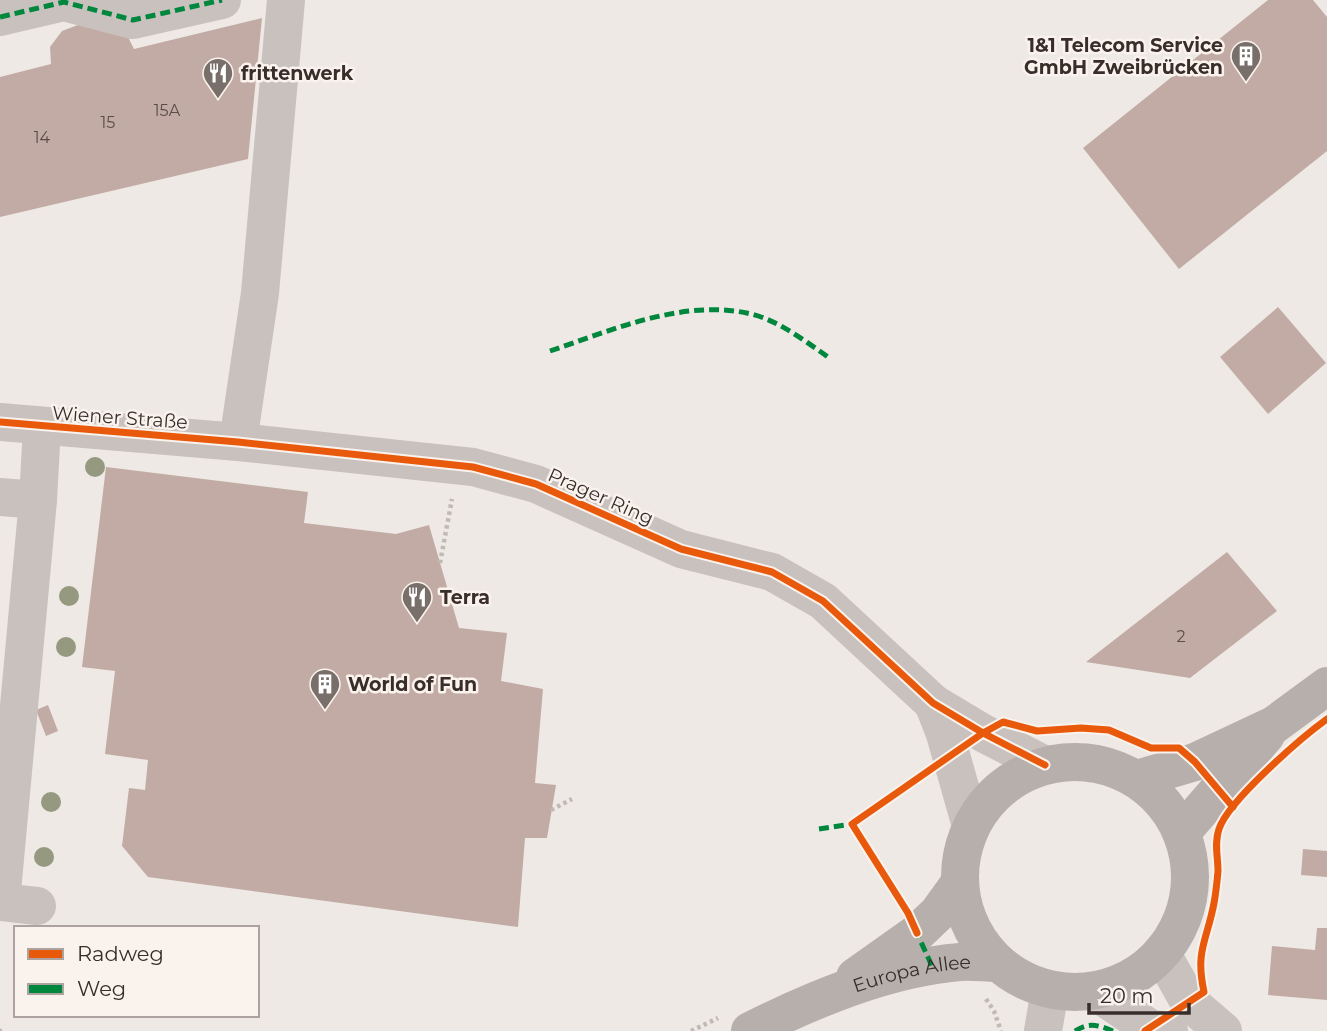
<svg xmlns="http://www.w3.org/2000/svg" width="1327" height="1031" viewBox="0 0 1327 1031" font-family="Montserrat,sans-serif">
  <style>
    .building { fill: #c2aba5 }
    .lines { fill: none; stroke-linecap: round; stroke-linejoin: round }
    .path { stroke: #c1b9b5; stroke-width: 4.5; stroke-dasharray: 3.5 3.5; stroke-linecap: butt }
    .minor { stroke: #c8c1bd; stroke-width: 38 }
    .major { stroke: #b7afac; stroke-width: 38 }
    .quiet { stroke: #00873e; stroke-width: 5; stroke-dasharray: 10 5; stroke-linecap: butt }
    .cycleway-casing { stroke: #faf2ec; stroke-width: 11 }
    .cycleway { stroke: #e8590c; stroke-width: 7 }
    .tree { fill: #959980 }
    .labels { text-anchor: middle; stroke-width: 5; stroke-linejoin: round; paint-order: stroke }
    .number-label { font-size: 16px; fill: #5b4c49 }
    .poi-label { font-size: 19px; font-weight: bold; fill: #392d2a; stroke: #faf2ec; text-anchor: start }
    .street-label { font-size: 19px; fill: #392d2a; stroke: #faf2ec }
  </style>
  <rect width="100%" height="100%" fill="#eee9e4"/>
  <!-- building -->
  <g class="building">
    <path d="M1268,0H1313L1327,17V151L1179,269L1083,148Z"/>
    <path d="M262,18L248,159L0,217V77L51,64L50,47L62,31L83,23L127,35L134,49Z"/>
    <path d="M1278,307L1326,363L1268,414L1220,357Z"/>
    <path d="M106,467L308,492L304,523L396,534L429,525L459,628L507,633L501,681L543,689L535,783L556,785L547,838H525L518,927L148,877L122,846L129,788L145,790L148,760L105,754L115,671L82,667Z"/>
    <path d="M1227,552L1277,611L1190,678L1086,662Z"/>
    <path d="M48,705L58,731L46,736L36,710Z"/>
    <path d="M1303,849L1327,851V877L1301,875Z"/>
    <path d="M1317,928H1327V1000L1268,995L1272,946L1315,950Z"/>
  </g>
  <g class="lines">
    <!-- path -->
    <g class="path">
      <path d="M440,563L452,499"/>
      <path d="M551,810L572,799"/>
      <path d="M986,999L994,1011L1001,1031"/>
      <path d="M0,1031H2"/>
      <path d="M691,1031L718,1018"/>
    </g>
    <!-- minor -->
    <g class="minor">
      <path d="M0,17L64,2L133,20L222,0"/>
      <path d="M0,422L238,442L473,467L536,484L681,549L772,572L823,601L933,703L983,733L1045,765"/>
      <path d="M238,442L260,293L286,0"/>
      <path d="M0,497L38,500"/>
      <path d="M933,703L945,734L971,826"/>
      <path d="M0,902L37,906"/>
      <path d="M1,902L38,500L42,426"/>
      <path d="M1162,954L1189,1002L1223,1031"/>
      <path d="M1096,992L1151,1029L1169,1031"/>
      <path d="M1043,1031L1050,990"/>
    </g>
    <!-- major -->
    <g class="major">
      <circle cx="1075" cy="877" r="115"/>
      <path d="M1137,779L1195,762L1274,725L1327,686"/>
      <path d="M1182,832L1266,735"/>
      <path d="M855,977L917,933L938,913L959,884"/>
      <path id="s1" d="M750,1031C814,999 888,968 960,962C972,961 985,963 998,963"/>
    </g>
    <!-- quiet -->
    <g class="quiet">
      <path d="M0,17L64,2L133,20L222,0"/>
      <path d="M550,351C612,330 685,298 751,314C780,321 806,342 831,359"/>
      <path d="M819,829L852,824L857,821"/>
      <path d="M915,929L932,966"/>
      <path d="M1075,1031C1089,1022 1098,1025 1113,1031"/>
    </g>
    <!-- cycleway casing -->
    <g class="cycleway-casing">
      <g id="cycleway">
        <path d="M0,422L238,442L473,467L536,484L681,549L772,572L823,601L933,703L983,733L1045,765"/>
        <path d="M917,933L908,913L852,824L983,733L1003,722L1037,731L1081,728L1109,730L1151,748H1179L1195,762L1233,807"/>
        <path d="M1145,1031L1204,992C1195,950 1207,941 1214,903C1216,893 1217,882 1218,871C1218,857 1214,843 1219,829C1228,801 1302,737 1327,719"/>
      </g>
    </g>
    <!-- cycleway -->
    <use href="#cycleway" class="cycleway"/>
  </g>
  <!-- trees -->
  <g class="tree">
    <circle cx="95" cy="467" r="10"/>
    <circle cx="69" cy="596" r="10"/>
    <circle cx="66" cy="647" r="10"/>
    <circle cx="51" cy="802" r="10"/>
    <circle cx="44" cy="857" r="10"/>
  </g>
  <!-- icons -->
  <defs>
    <g id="building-pin" transform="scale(1.575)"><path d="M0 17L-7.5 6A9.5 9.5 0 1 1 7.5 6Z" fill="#786f6b" stroke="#faf2ec"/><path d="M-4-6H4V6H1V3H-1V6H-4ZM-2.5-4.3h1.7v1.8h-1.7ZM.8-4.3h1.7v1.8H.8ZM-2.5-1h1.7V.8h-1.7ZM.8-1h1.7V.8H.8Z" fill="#fff"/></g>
    <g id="restaurant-pin" transform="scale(1.575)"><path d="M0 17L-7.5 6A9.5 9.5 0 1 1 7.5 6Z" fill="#786f6b" stroke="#faf2ec"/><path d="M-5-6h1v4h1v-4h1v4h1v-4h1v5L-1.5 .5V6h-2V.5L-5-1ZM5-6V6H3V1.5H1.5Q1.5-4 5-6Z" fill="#fff"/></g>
  </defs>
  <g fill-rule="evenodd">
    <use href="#building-pin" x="1246" y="56"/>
    <use href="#restaurant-pin" x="218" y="73"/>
    <use href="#restaurant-pin" x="417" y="597"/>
    <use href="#building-pin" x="325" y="684"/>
  </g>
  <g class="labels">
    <!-- number labels -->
    <g class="number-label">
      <text x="167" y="116">15A</text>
      <text x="108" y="128">15</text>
      <text x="42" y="143">14</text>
      <text x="1181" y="642">2</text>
    </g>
    <!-- poi labels -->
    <g class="poi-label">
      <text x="1223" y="52" text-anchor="end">1&amp;1 Telecom Service<tspan x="1223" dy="22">GmbH Zweibrücken</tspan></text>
      <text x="241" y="80">frittenwerk</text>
      <text x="440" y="604">Terra</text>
      <text x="348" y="691">World of Fun</text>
    </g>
    <!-- street labels -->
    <g class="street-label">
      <text transform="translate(120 417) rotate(4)" y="7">Wiener Straße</text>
      <text transform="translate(601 496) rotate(24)" y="7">Prager Ring</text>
      <text dy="7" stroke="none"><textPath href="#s1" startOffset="173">Europa Allee</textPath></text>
    </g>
  </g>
  <!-- legend -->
  <rect x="14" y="926" width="245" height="91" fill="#faf2ec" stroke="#ada39e" stroke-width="2"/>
  <rect x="28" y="949" width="35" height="10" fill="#e8590c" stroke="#ada39e" stroke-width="2"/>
  <text x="77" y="961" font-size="21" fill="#392d2a">Radweg</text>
  <rect x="28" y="984" width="35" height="10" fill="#00873e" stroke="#ada39e" stroke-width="2"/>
  <text x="77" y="996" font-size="21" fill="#392d2a">Weg</text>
  <!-- scale -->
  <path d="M1089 1003v10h100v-10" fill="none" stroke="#392d2a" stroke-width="3.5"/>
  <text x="1100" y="1003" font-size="21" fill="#392d2a" stroke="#faf2ec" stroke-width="5" paint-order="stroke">20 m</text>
</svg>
